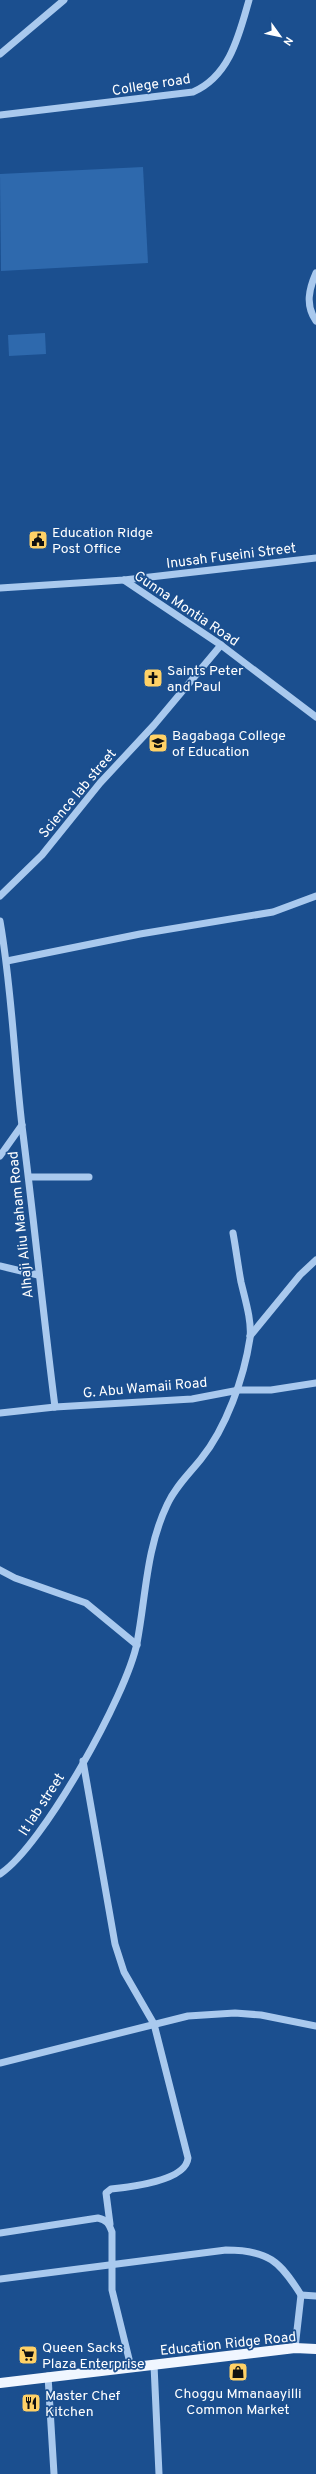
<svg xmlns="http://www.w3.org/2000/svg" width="316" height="2474" viewBox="0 0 316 2474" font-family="Overpass,sans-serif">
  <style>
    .green { fill: #2e69ad }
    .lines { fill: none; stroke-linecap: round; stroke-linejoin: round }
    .minor { stroke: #a9c9ee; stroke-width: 7 }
    .major { stroke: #f0f6ff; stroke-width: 10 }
    .labels { text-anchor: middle; stroke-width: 3.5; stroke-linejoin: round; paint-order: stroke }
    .street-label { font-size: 14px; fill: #fff; stroke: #1b4f8f }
    .poi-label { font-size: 14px; fill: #fff; stroke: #1b4f8f; text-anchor: start }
  </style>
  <rect width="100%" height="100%" fill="#1b4f8f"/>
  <!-- green -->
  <g class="green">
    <path d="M143,167L148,263L1,271L0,174Z"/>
    <path d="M45,333L46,354L9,356L8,335Z"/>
  </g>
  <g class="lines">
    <!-- minor -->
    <g class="minor">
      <path d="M0,54L64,0"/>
      <path d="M0,115L193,92C230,76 239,35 249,0"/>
      <path d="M316,273C309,289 305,305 316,321"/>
      <path d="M124,580L221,645L316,717"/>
      <path d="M0,588L124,580L316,558"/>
      <path d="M0,896L42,855L100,783L154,725L221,645"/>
      <path d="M0,921C12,989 14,1058 22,1126C34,1220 43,1313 55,1407"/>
      <path d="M7,961L140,934L273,912L316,896"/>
      <path d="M0,1156L22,1125"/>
      <path d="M30,1177H89"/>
      <path d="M0,1266L38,1275"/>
      <path d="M250,1336L300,1275L316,1260"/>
      <path d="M0,1413L55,1407L192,1399L239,1390H271L316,1383"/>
      <path d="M0,1570L15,1578L86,1603L137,1645"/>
      <path d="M83,1761L115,1944L124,1972L154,2024L188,2158C186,2181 130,2187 111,2189L106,2193L110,2224"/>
      <path d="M0,1874C43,1846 127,1694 137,1643C146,1596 146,1549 167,1505C175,1487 189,1474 201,1459C226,1428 244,1378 250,1338C252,1321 245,1299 241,1282C238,1266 236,1249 233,1233"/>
      <path d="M0,2063L188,2016L235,2013L261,2015L316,2026"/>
      <path d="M0,2233L98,2218C107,2220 109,2224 112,2232V2290L131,2367"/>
      <path d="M0,2279L226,2250C268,2250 280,2261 301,2295"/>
      <path d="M295,2348L301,2295L316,2296"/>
      <path d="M154,2365L159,2474"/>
      <path d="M48,2376L54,2474"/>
    </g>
    <!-- major -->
    <path class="major" d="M0,2383L295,2348L316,2349"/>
  </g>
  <!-- icons -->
  <defs>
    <g id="civic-square" transform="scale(1)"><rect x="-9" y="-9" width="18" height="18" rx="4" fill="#ffd166" stroke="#1b4f8f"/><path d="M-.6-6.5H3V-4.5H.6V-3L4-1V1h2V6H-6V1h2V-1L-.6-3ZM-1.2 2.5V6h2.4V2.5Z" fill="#111"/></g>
    <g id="church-square" transform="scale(1)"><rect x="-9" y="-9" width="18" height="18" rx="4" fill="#ffd166" stroke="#1b4f8f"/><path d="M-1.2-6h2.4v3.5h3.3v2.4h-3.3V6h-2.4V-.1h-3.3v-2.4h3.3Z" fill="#111"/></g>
    <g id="university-square" transform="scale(1)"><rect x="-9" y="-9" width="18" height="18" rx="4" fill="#ffd166" stroke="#1b4f8f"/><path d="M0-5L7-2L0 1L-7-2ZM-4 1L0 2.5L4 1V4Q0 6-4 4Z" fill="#111"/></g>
    <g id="supermarket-square" transform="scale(1)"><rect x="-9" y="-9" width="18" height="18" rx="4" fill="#ffd166" stroke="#1b4f8f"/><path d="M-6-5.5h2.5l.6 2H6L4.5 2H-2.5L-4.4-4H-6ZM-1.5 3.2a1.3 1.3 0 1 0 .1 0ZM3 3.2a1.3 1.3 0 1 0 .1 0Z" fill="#111"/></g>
    <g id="shop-square" transform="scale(1)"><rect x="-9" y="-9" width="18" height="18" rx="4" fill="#ffd166" stroke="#1b4f8f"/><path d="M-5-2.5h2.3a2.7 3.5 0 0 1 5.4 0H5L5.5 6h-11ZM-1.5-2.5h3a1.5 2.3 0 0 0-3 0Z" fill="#111"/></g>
    <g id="restaurant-square" transform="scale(1)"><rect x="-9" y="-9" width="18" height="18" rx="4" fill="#ffd166" stroke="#1b4f8f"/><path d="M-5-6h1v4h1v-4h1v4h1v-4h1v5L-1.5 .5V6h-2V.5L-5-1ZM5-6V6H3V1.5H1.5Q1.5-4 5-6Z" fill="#111"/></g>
  </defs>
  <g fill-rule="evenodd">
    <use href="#civic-square" x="38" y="540"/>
    <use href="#church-square" x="153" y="678"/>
    <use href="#university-square" x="158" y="743"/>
    <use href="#supermarket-square" x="28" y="2355"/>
    <use href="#shop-square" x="238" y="2372"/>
    <use href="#restaurant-square" x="31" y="2403"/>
  </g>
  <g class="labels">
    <!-- street labels -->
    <g class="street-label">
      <text transform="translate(151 84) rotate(-9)" y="5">College road</text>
      <text transform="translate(231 555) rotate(-7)" y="5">Inusah Fuseini Street</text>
      <text transform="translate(187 608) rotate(34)" y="5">Gunna Montia Road</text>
      <text transform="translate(77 793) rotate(-50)" y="5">Science lab street</text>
      <text transform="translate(20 1225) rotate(-96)" y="5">Alhaji Aliu Maham Road</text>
      <text transform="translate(145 1387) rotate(-5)" y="5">G. Abu Wamaii Road</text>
      <text transform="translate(41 1804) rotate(-57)" y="5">It lab street</text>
      <text transform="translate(228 2343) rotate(-6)" y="5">Education Ridge Road</text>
    </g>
    <!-- poi labels -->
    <g class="poi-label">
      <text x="52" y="537">Education Ridge<tspan x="52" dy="16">Post Office</tspan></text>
      <text x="167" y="675">Saints Peter<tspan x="167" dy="16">and Paul</tspan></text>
      <text x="172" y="740">Bagabaga College<tspan x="172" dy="16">of Education</tspan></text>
      <text x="42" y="2352">Queen Sacks<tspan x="42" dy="16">Plaza Enterprise</tspan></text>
      <text x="238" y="2398" text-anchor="middle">Choggu Mmanaayilli<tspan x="238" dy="16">Common Market</tspan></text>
      <text x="45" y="2400">Master Chef<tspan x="45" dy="16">Kitchen</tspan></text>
    </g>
  </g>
  <!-- north arrow -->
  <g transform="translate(280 36) rotate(123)" stroke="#1b4f8f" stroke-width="3" paint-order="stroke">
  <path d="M0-3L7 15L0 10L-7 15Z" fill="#ffffff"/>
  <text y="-6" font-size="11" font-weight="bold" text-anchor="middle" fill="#ffffff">N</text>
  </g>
</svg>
